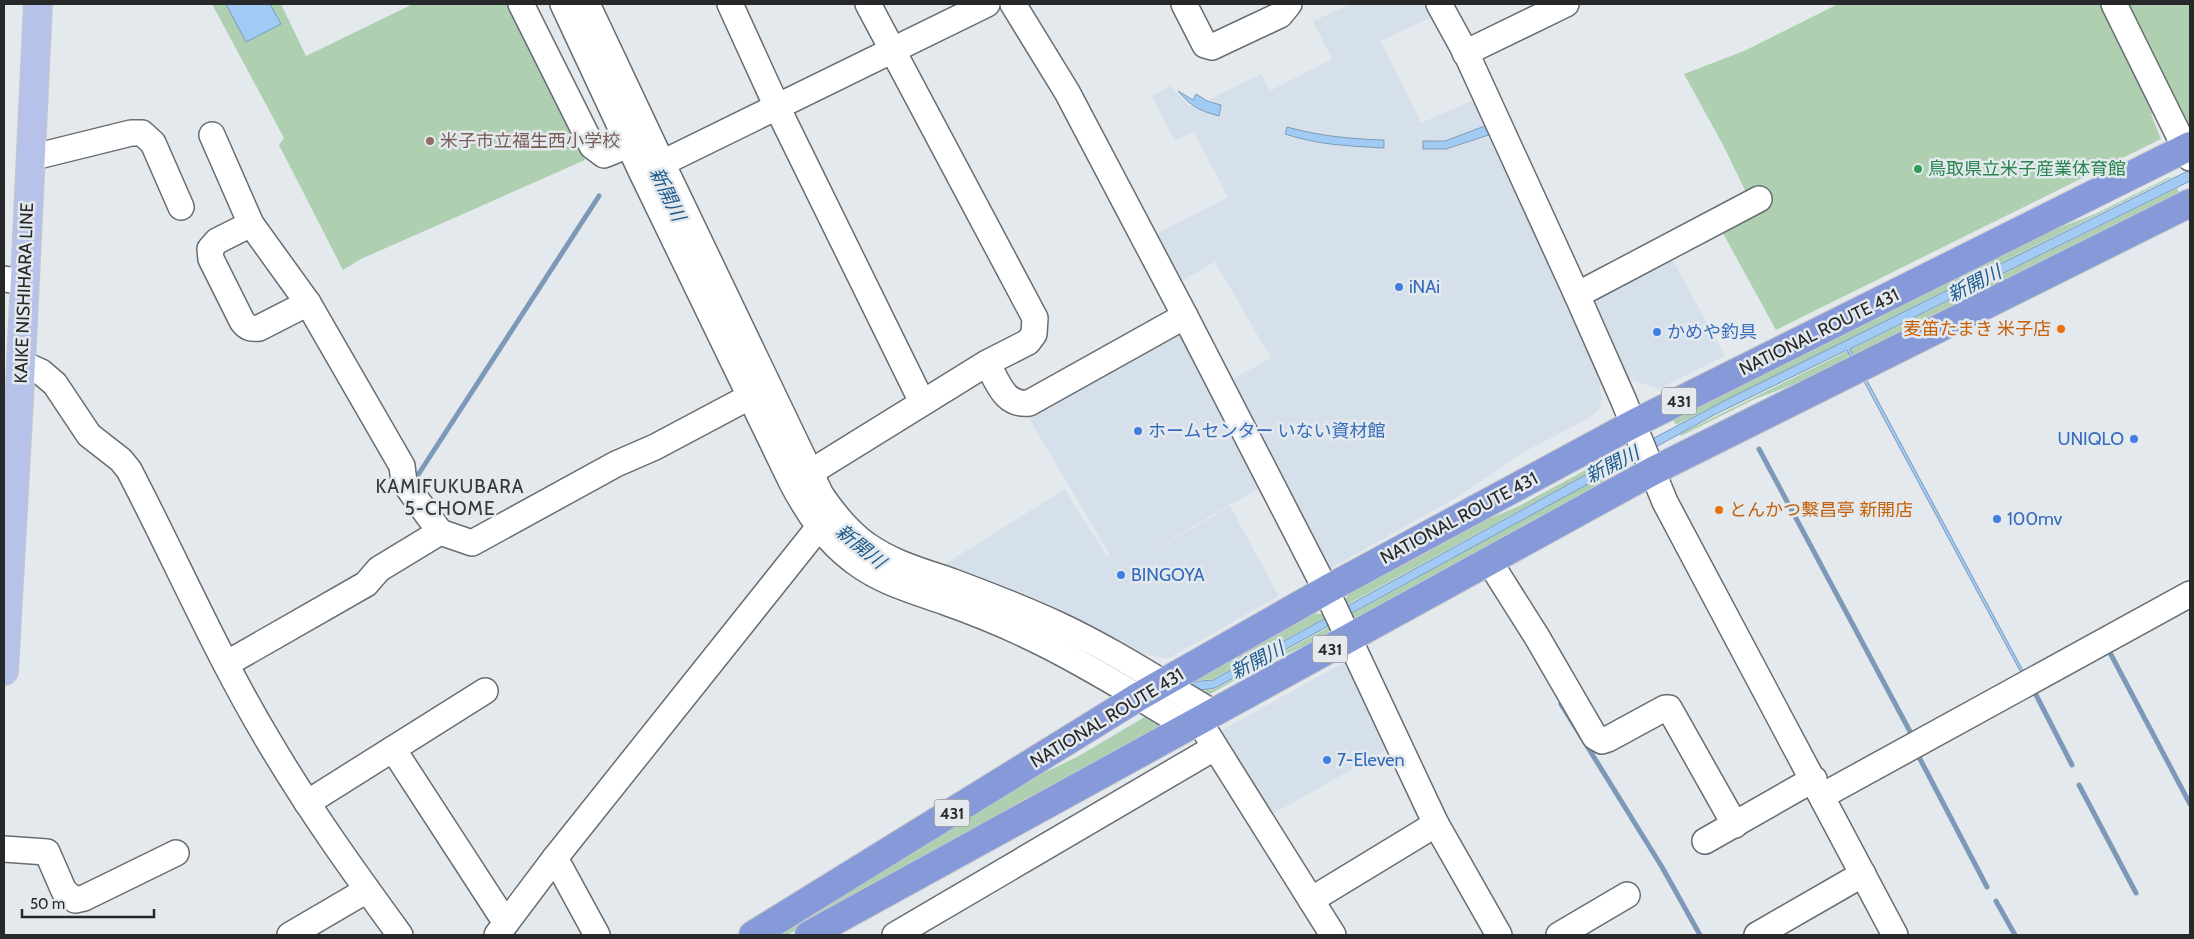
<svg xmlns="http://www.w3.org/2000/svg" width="2194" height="939" viewBox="0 0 2194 939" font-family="Cabin,'Noto Sans JP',sans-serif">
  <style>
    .built { fill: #d5e0eb; fill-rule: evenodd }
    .green { fill: #aed0b0 }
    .water { fill: #a1cbf4; stroke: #7c9ab7 }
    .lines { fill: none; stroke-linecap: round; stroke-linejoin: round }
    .stream { stroke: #7c9ab7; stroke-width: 5 }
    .minor-casing { stroke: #686d71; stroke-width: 28 }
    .major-casing { stroke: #c7c7c8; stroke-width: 30 }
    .highway-casing { stroke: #c7c7c8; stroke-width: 30 }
    .minor { stroke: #fff; stroke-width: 25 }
    .major { stroke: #b6c2e9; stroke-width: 28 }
    .highway { stroke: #869ada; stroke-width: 28 }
    .education-dot { fill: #8d6e63; stroke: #e4e9ee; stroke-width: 2 }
    .leisure-dot { fill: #2e9e5b; stroke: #e4e9ee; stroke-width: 2 }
    .shop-dot { fill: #3f7fe0; stroke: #e4e9ee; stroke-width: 2 }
    .food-dot { fill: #e8710a; stroke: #e4e9ee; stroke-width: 2 }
    .labels { text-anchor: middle; stroke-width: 5; stroke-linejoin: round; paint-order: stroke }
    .shield { fill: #e4e9ee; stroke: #5f6265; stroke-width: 1 }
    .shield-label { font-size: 16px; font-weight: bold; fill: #26282a }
    .education-label { font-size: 18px; fill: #785e54; stroke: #e4e9ee; text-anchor: start }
    .leisure-label { font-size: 18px; fill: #27864d; stroke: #e4e9ee; text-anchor: start }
    .shop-label { font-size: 18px; fill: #366cbe; stroke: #e4e9ee; text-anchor: start }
    .street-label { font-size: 18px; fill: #26282a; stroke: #e4e9ee }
    .food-label { font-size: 18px; fill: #c56008; stroke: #e4e9ee; text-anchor: end }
    .water-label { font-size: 19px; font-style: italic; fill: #1d5b8d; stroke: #e4e9ee }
    .neighbourhood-label { font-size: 19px; letter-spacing: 1px; fill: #35393d; stroke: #e4e9ee }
  </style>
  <rect width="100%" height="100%" fill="#e4e9ee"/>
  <!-- built -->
  <g class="built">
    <path d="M1351,4H1431L1437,15L1380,41L1421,123L1478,98L1490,123L1445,140L1423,141V150H1445L1496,134L1606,382L1599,385L1602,398L1599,409L1587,419L1522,453L1461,495L1324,572L1227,382L1271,358L1215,262L1174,285L1150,237L1228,197L1194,132L1175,141L1152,96L1170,86L1188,105L1219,117L1222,105L1208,100L1261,74L1270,91L1332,59L1313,21ZM1286,127L1306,132L1346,138L1385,139V148L1344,146L1304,141L1284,135Z"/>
    <path d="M1671,257L1725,356L1658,389L1625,377L1592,299Z"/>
    <path d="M1175,332L1190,337L1268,484L1229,505L1160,546L1150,531L1160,547L1230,506L1279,596L1167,659L1135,652L1055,608L1005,586L945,564L1065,489L1107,557L1110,555L1026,413Z"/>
    <path d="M1352,658L1393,746L1269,816L1217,733Z"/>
  </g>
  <!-- green -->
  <g class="green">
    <path d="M212,4H281L306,56L413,4H510L585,160L361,259L343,270L279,145L284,138Z"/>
    <path d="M1838,4H2106L2159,110L2151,114L2161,139L1776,330L1719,226L1747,194L1723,145L1684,74L1744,51Z"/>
    <path d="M2124,4H2190V124L2185,127Z"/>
    <path d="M2170,177L2171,178L1676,425L1671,416L2022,242L2095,214Z"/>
    <path d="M2177,188L2181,195L1828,371L1755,399L1681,436L1680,434Z"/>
    <path d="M1595,465L1597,468L1345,606L1344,603L1349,592L1449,536L1519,506Z"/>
    <path d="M1601,477L1606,485L1363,618H1356L1350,615Z"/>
    <path d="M1312,613L1322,614L1326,617L1213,679L1190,681Z"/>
    <path d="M1331,626L1327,636L1264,664L1203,698L1188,693L1215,689Z"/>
    <path d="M1148,715L1161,724L1159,729L847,903L787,935H775L1004,792L1077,757Z"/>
  </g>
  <!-- water -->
  <g class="water">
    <path d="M226,4H270L281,24L246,42Z"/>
    <path d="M1178,91L1193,100L1196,94L1207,101L1221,105L1219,116C1198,110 1192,107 1178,91Z"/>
    <path d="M1490,124L1495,133L1446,149H1423V141H1445Z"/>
    <path d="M1287,127C1319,136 1351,139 1384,140V148C1350,146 1317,145 1285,134Z"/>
    <path d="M2190,170V181L1850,349L2027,678L2025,680L1847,350L1716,414L1215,688L1187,692L870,566L839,528L1190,682L1213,680L1618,457L1728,399Z"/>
  </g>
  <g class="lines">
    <!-- stream -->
    <g class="stream">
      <path d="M1759,449L1914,739"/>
      <path d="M416,478L599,196"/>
      <path d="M2108,649L2190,804"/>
      <path d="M2033,689L2072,765"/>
      <path d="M1561,704L1662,867L1700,935"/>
      <path d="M1919,757L1987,887"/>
      <path d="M2079,785L2136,893"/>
      <path d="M1996,901L2015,935"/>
    </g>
    <!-- minor casing -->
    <g class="minor-casing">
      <g id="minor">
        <path d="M521,4L592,146L604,155L629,145"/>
        <path d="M563,4L642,173L792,483C808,513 827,542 855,562C881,582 914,591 945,602C979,614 1013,628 1046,645C1094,669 1140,698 1187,726"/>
        <path d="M587,4L662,163L821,495C834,514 848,532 867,545C892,563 922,571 951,581C986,594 1022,608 1057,624C1111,649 1161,682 1212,712"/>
        <path d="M730,4L777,107L922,402"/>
        <path d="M1013,4L1067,92L1185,316L1326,590L1436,824L1499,935"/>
        <path d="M1184,4L1205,45L1212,47L1280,15L1289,4"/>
        <path d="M1439,4L1467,55L1577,295L1623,399L1665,502L1895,935"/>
        <path d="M2114,4L2190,158"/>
        <path d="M1465,53L1566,4"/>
        <path d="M212,135L251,224L308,303L402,466L404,482L440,532"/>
        <path d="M30,158L131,133H142L153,143L181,207"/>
        <path d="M646,171L987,4"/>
        <path d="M251,224L217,241L210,249L211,259L242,321C247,328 251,329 259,328L308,303"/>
        <path d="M4,279L24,282"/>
        <path d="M1577,295L1759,199"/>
        <path d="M21,363L41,372L55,384L89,435L121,460L129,470C176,560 216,653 268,740C308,808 354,872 400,935"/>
        <path d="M987,363C998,382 1004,406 1029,403L1185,316"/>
        <path d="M811,472L987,363L1028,342L1034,334L1035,318L868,4"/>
        <path d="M1489,561L1537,637L1595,737L1602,741L1608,739L1665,708H1669L1735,825"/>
        <path d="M226,664L366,584L379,569L440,532L472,543L616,464L655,447L751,396"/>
        <path d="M1207,734L1333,935"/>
        <path d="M393,749L506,923"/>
        <path d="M1822,796L2190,594"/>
        <path d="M307,803L485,691"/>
        <path d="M1705,841L1814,779"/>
        <path d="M4,849L47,852L64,891L75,900L84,898L176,853"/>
        <path d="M555,858L597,935"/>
        <path d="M1311,900L1436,824"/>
        <path d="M290,935L367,890"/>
        <path d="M497,935L555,858L819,527L830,517"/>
        <path d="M895,935L1214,748"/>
        <path d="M1559,935L1627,895"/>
        <path d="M1757,935L1863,874"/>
      </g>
    </g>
    <!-- major casing -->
    <g class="major-casing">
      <path id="major" d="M4,671L21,363L38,4"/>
    </g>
    <!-- highway casing -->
    <g class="highway-casing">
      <g id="highway">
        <path d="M753,935L1138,697L1326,590L1633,424L2190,146"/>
        <path d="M809,935L1653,471L2190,203"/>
      </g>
    </g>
    <!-- minor -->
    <use href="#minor" class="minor"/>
    <!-- major -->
    <use href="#major" class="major"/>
    <!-- highway -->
    <use href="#highway" class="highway"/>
  </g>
  <!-- markers -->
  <circle class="education-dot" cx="430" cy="141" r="5"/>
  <circle class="leisure-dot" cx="1918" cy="169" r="5"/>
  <g class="shop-dot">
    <circle cx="1399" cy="287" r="5"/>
    <circle cx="1657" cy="332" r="5"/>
    <circle cx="1138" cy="431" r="5"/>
    <circle cx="2134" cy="439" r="5"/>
    <circle cx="1997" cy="519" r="5"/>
    <circle cx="1121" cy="575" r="5"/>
    <circle cx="1327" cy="760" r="5"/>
  </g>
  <g class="food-dot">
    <circle cx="2061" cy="329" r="5"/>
    <circle cx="1719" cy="510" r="5"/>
  </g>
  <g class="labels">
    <!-- shield labels -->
    <g class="shield">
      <rect x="1661.5" y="387.5" width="35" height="27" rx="4"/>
      <rect x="1312.5" y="635.5" width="35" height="27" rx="4"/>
      <rect x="934.5" y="799.5" width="35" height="27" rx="4"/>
    </g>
    <g class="shield-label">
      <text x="1679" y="407">431</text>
      <text x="1330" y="655">431</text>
      <text x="952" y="819">431</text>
    </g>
    <!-- education labels -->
    <g class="education-label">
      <text x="440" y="147">米子市立福生西小学校</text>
    </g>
    <!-- leisure labels -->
    <g class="leisure-label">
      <text x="1928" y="175">鳥取県立米子産業体育館</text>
    </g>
    <!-- shop labels -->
    <g class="shop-label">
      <text x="1409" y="293">iNAi</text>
      <text x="1667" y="338">かめや釣具</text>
      <text x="1148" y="437">ホームセンター いない資材館</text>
      <text x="2124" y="445" text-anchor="end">UNIQLO</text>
      <text x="2007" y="525">100mv</text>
      <text x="1131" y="581">BINGOYA</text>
      <text x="1337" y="766">7-Eleven</text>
    </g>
    <!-- street labels -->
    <g class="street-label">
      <text transform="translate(24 293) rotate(-88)" y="6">KAIKE NISHIHARA LINE</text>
      <text transform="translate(1819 332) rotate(-26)" y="6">NATIONAL ROUTE 431</text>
      <text transform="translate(1459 518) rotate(-28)" y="6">NATIONAL ROUTE 431</text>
      <text transform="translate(1107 718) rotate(-31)" y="6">NATIONAL ROUTE 431</text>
    </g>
    <!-- food labels -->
    <g class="food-label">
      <text x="2051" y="335">麦笛たまき 米子店</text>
      <text x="1729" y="516" text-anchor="start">とんかつ繫昌亭 新開店</text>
    </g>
    <!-- water labels -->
    <g class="water-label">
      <text transform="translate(668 194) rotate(64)" y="7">新開川</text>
      <text transform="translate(1974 283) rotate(-27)" y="7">新開川</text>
      <text transform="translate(1612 464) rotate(-27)" y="7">新開川</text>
      <text transform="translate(861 546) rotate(39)" y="7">新開川</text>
      <text transform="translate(1257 660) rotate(-28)" y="7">新開川</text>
    </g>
    <!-- neighbourhood labels -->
    <g class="neighbourhood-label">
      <text x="450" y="493">KAMIFUKUBARA<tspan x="450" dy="22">5-CHOME</tspan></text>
    </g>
  </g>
  <!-- border -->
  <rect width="2194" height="939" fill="none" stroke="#26282a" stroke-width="10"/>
  <!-- scale -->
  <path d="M22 909v8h132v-8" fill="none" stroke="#26282a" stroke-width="2.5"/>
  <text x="30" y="909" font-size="15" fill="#26282a" stroke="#e4e9ee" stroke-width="4" paint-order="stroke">50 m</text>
</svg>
